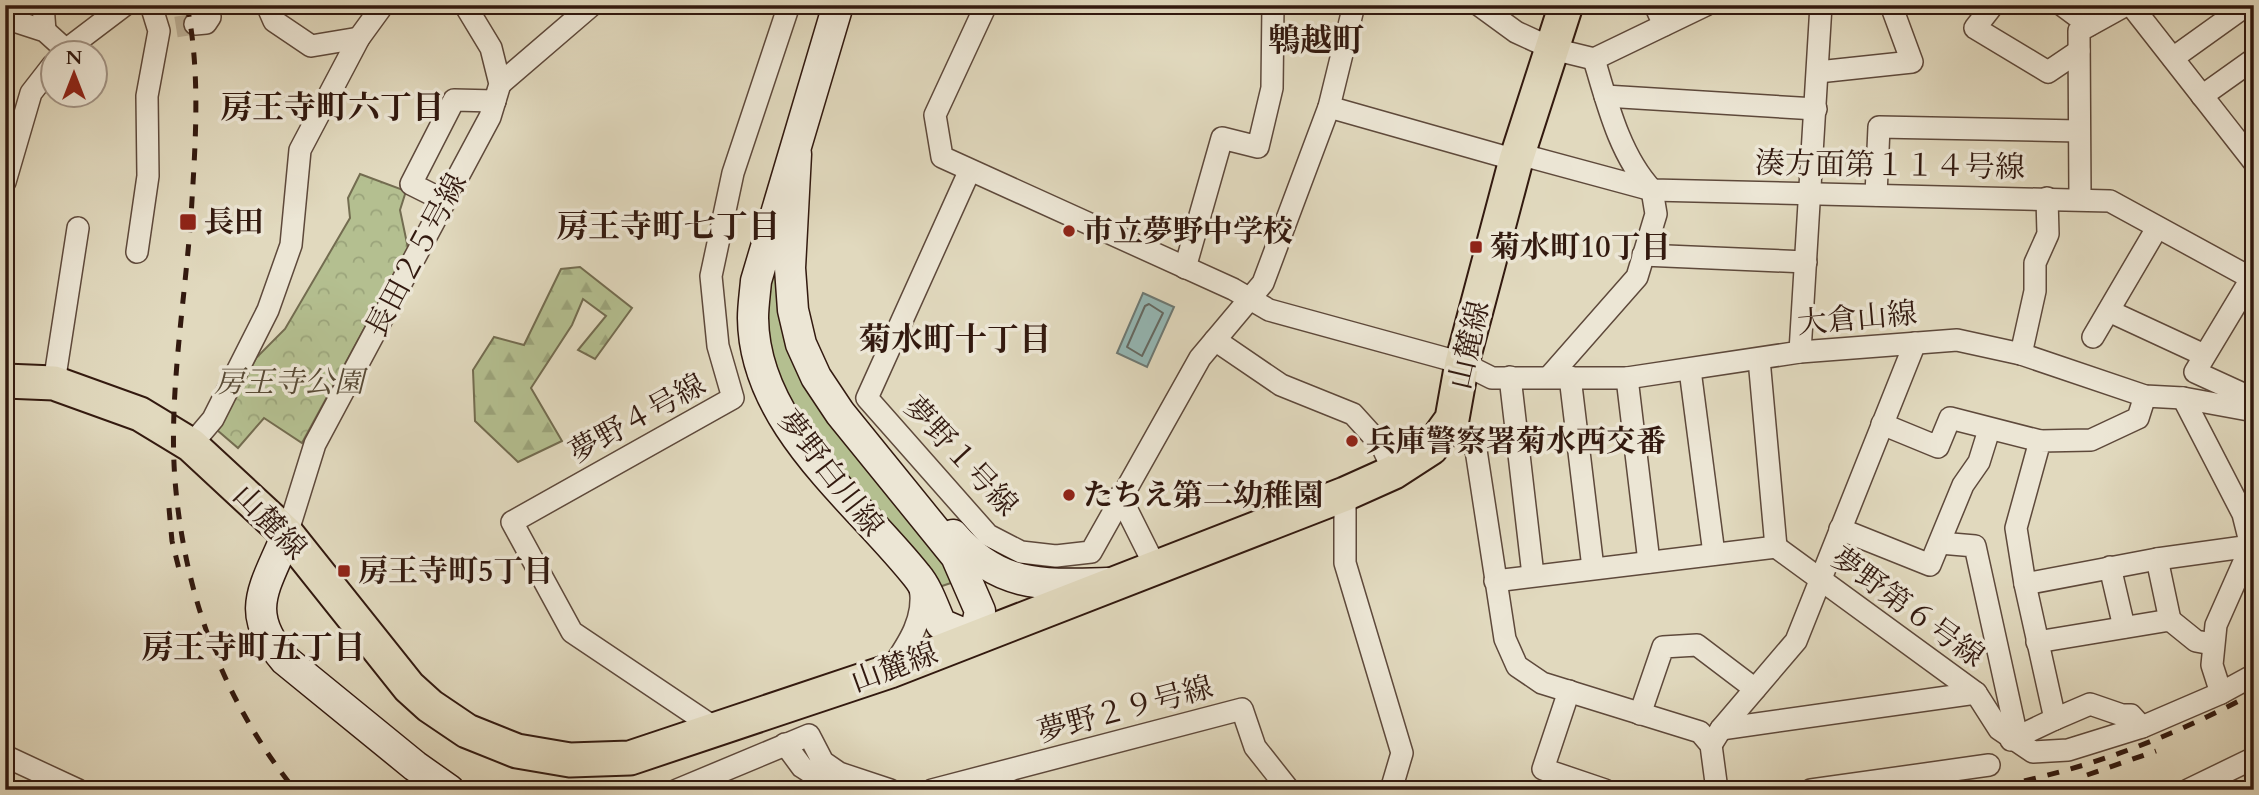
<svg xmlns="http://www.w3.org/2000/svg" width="2259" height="795" viewBox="0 0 2259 795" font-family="Cardo,'Noto Serif JP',serif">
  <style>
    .green { fill: #b4bf90; stroke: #736c50; stroke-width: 2 }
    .forest { fill: url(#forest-firs); stroke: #736c50; stroke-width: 2 }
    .park { fill: url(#park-crowns); stroke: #736c50; stroke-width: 2 }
    .water { fill: #95b9b7; stroke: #6d7974; stroke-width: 2 }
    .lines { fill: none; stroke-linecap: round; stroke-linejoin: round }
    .shore { stroke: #646963; stroke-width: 2 }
    .street-tunnel { stroke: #beb39b; stroke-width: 21; stroke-dasharray: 21 10; stroke-linecap: butt }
    .street-casing { stroke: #5e493b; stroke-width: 24 }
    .secondary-casing { stroke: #32190f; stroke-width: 33 }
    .primary-casing { stroke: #32190f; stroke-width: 37 }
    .street { stroke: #ece6d5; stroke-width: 21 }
    .secondary { stroke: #ece6d5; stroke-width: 30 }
    .primary { stroke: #e1d9be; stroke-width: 33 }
    .rail { stroke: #32190f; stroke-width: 5; stroke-dasharray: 12 12; stroke-linecap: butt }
    .poi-dot { fill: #8f2418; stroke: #ece6d5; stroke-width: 2.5 }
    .labels { text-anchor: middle; stroke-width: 7; stroke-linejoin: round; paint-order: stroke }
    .street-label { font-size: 30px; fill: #32190f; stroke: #ece6d5 }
    .poi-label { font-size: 30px; font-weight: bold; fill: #32190f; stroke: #ece6d5; text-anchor: start }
    .park-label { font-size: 30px; font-style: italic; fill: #594b36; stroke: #ece6d5 }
    .neighbourhood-label { font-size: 32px; font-weight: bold; fill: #32190f; stroke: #ece6d5 }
  </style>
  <defs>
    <pattern id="forest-firs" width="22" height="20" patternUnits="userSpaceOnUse" patternTransform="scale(1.75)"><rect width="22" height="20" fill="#b4bf90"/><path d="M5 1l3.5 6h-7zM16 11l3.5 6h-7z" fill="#9ba47b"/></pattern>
    <pattern id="park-crowns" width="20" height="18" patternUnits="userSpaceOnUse" patternTransform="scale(1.75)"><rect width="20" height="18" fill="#b4bf90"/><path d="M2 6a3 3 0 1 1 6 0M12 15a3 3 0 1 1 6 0" fill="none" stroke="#9ba47b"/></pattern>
  </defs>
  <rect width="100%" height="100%" fill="#e1d9be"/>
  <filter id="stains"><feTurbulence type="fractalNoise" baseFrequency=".00286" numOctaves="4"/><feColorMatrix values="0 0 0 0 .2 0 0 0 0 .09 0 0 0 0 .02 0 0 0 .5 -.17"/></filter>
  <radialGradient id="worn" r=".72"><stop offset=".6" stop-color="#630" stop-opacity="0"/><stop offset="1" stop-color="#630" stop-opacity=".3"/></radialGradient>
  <!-- green -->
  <path class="green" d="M774,267L779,272L781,312L960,580L936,588L842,477L783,397L770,354L766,319L769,275Z"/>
  <!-- forest -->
  <path class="forest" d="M580,267L632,308L595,359L578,350L606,316L583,299L572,325L531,388L562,441L518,462L475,421L473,370L494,337L524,345L561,269Z"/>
  <!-- park -->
  <path class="park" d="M360,174L406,191L400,210L408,248L302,443L264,418L238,448L217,430L256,358L285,329L350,218L348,198Z"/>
  <!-- water -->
  <path class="water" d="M1143,293L1174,307L1147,367L1117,353Z"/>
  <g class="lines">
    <!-- shore -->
    <path class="shore" d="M1149,304L1163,313L1142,356L1127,347L1145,306Z"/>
    <!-- street-tunnel -->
    <path class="street-tunnel" d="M176,27L195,24"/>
    <!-- street casing -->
    <g class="street-casing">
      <g id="street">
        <path d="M43,5L45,31"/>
        <path d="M267,5L274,21L311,46L359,38"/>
        <path d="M986,5L935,115L942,157L1233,289L1269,310L1462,363L1492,378H1627L1800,352L1957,340L2021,354L2145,396L2183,398L2254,411"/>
        <path d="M1479,5L1516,32L1553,49L1594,59L1706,5"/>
        <path d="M1655,5L1664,25"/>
        <path d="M1993,5L1975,28L2048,72L2079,51"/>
        <path d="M2062,5L2089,25"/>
        <path d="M2131,5L2254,162"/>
        <path d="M5,18L45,31L66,50"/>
        <path d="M195,24L206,23L210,17L208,5"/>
        <path d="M63,52L125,5"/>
        <path d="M2173,58L2247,5"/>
        <path d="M1594,59C1607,103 1620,156 1652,190"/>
        <path d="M1818,72L1912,62L1891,5"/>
        <path d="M500,84L592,5"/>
        <path d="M1605,96L1816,109"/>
        <path d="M2202,96L2254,59"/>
        <path d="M1329,107L1516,160"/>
        <path d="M1519,154L1652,190L2110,201L2251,278"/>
        <path d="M969,172L867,398L988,535L1021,552L1056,556L1091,552L1200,358L1263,283L1329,107L1354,5"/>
        <path d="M5,182L31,93L52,66"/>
        <path d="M1876,195L1879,127L2078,131"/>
        <path d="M2080,198L2079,31L2126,5"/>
        <path d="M445,201L411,184L454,100L495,101"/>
        <path d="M137,252L148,176L147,96L159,31L151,5"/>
        <path d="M1643,255L1806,262"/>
        <path d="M1185,268L1222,138L1258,147L1272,88L1273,5"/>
        <path d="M2254,274L2195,372L2254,399"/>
        <path d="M2109,311L2204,355"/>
        <path d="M2093,337L2157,228"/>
        <path d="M1215,340L1281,385L1353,414L1382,446L1394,472"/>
        <path d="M1800,352L1821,5"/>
        <path d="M2021,354L2035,291V263L2048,234L2047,198"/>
        <path d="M1759,359L1776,547"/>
        <path d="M1690,370L1714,554"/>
        <path d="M1550,376L1637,277L1656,214L1652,190"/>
        <path d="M1510,377L1533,575"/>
        <path d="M1570,377L1593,568"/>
        <path d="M1627,378L1649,562"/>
        <path d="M54,383L78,228"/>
        <path d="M2183,398L2243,514L2251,546L2216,625L2212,665L2221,693"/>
        <path d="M1452,419L1476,450L1505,639L1517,666L1542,683L1700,732L1711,745L1717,790"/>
        <path d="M1882,424L1938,447L1950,418L2040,441"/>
        <path d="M191,445L213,419L268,310L291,245L300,150L359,38L383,5"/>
        <path d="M1345,494V563L1402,753L1391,790"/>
        <path d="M1120,496L1155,566"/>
        <path d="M1840,529L1930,565L1963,485L1979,462L1989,430"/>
        <path d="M287,534L315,444L490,117L500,84L491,48L465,5"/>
        <path d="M1940,543L1975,546L2017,737"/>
        <path d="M2157,559L2170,620"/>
        <path d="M2110,567L2124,627"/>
        <path d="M1495,581L1776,547L1976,693L1999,729L2033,752L2068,750L2142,727L2221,693L2254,675"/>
        <path d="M2025,584L2157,559L2251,546"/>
        <path d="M2037,642L2170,620L2196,641L2212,644"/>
        <path d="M891,669C908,644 926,618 920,587"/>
        <path d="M1569,691L1543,769L1605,790"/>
        <path d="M1640,714L1663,647L1697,645L1755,689"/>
        <path d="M2055,719L2090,704L2122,715H2131L2142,727"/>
        <path d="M715,728L572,632L512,522L733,398L718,346L711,276L733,173L789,5"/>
        <path d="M1721,729L1976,693"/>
        <path d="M2011,740L2055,719L2025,584L2016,528L2040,441L2091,440L2138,418L2145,396"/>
        <path d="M785,744L802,767L838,790"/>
        <path d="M1711,745L1721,729L1796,641L1915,343"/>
        <path d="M5,756L78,790"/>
        <path d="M982,778L1013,790"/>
        <path d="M677,790L809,735L823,762L839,773L890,790"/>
        <path d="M932,790L1242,709L1255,747L1289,790"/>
        <path d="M1811,790L1989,765"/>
        <path d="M2188,790L2254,758"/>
      </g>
    </g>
    <!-- secondary casing -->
    <g class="secondary-casing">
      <g id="secondary">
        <path d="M796,154L790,268L793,310L801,344L816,377L840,413L956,556L980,611L974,638L941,624C934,609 928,589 917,576C857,500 754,425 753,318C753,306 755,293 756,281L838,5"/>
        <path d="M287,534C266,587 242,611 285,660L415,766L449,790"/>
        <path d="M953,535C999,588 1042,585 1107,583"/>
      </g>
    </g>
    <!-- primary casing -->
    <g class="primary-casing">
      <path id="primary" d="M5,381L54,383L140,414L191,445L287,534L409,687L430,706L467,731L517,751L570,760L630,758L890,671L1345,494L1394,472L1431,448L1452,419L1462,363L1516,160L1566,5"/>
    </g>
    <!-- street -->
    <use href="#street" class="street"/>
    <!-- secondary -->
    <use href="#secondary" class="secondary"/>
    <!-- primary -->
    <use href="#primary" class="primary"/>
    <!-- rail -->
    <g class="rail">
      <path d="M187,5C200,70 196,134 192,200C187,290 168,391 175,480C184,594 223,701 295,790"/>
      <path d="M169,508L172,541L181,577"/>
      <path d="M2087,775L2156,751"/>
      <path d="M1977,790C2075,774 2167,740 2254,693"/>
    </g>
  </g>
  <!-- markers -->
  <g class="poi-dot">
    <rect x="179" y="213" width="18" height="18" rx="3.5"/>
    <circle cx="1069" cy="231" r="7"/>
    <rect x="1469" y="240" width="14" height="14" rx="3.5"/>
    <circle cx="1352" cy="441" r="7"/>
    <circle cx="1069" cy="495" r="7"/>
    <rect x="337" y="564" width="14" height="14" rx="3.5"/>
  </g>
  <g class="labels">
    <!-- street labels -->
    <g class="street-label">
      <text transform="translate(1890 165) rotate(1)" y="10">湊方面第１１４号線</text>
      <text transform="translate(416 255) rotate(-62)" y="10">長田２５号線</text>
      <text transform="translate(1857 318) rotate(-5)" y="10">大倉山線</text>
      <text transform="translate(1469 345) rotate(-77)" y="10">山麓線</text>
      <text transform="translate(637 418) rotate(-29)" y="10">夢野４号線</text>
      <text transform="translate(961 456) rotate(47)" y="10">夢野１号線</text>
      <text transform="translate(831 473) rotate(52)" y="10">夢野白川線</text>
      <text transform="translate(270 522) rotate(46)" y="10">山麓線</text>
      <text transform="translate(1908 607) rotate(36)" y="10">夢野第６号線</text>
      <text transform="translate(894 667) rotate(-20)" y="10">山麓線</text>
      <text transform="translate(1125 709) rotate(-15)" y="10">夢野２９号線</text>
    </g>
    <!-- poi labels -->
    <g class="poi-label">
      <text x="204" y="232">長田</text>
      <text x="1083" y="241">市立夢野中学校</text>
      <text x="1490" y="257">菊水町10丁目</text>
      <text x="1366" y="451">兵庫警察署菊水西交番</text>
      <text x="1083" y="505">たちえ第二幼稚園</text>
      <text x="358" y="581">房王寺町5丁目</text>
    </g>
    <!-- park labels -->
    <g class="park-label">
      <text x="289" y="392">房王寺公園</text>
    </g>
    <!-- neighbourhood labels -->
    <g class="neighbourhood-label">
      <text x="1316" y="51">鵯越町</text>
      <text x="332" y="118">房王寺町六丁目</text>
      <text x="668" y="237">房王寺町七丁目</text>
      <text x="955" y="350">菊水町十丁目</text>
      <text x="253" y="658">房王寺町五丁目</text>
    </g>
  </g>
  <!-- margin -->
  <rect width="2259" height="795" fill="none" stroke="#e1d9be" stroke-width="28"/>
  <rect x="7" y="7" width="2245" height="781" fill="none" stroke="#32190f" stroke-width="3.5"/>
  <rect x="14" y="14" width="2231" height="767" fill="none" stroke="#32190f" stroke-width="2"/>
  <!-- north arrow -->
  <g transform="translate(74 74)"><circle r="33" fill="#ece6d5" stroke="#a29486" stroke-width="2"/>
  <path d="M0-5L12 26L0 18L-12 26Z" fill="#8f2418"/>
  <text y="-10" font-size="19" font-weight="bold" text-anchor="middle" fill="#32190f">N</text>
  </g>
  <rect width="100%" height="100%" filter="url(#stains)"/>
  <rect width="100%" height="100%" fill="url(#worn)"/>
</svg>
